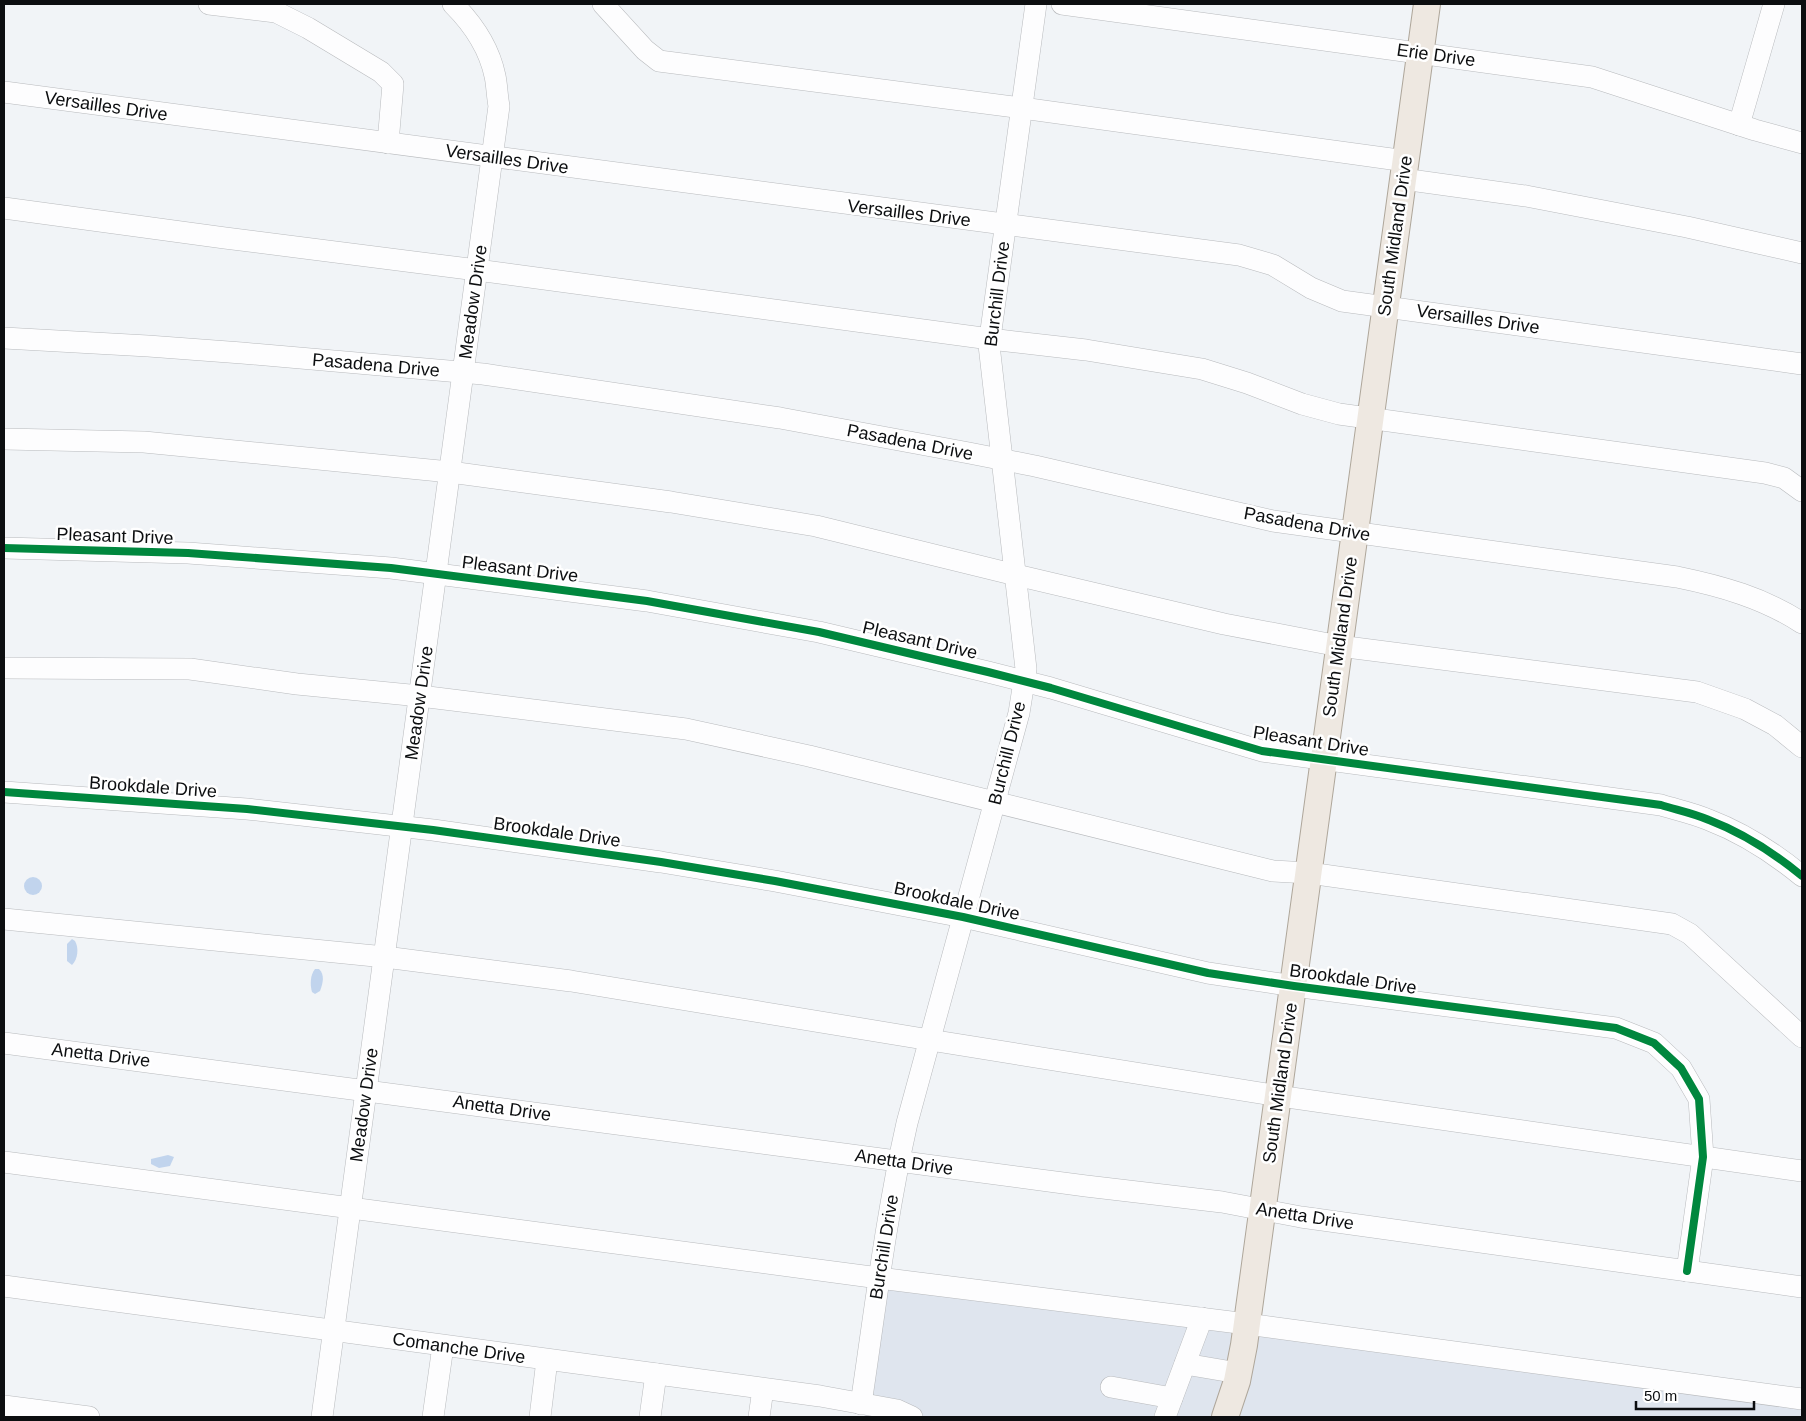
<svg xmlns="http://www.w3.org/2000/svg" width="1806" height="1421" viewBox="0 0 1806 1421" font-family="Arial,sans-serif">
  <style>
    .built { fill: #dfe5ee }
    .water { fill: #c1d4ed }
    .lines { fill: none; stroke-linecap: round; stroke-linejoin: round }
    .minor-casing { stroke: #b8babd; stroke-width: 22 }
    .major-casing { stroke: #aea69a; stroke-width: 28 }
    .minor { stroke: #fdfdfe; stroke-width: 21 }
    .major { stroke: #eee8e1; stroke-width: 26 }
    .cycleway-casing { stroke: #fff; stroke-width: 11 }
    .cycleway { stroke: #00873e; stroke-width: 8 }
    .labels { text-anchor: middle; stroke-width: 5; stroke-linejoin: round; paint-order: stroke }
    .street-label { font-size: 18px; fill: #0c0e10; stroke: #fff }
  </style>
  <rect width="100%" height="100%" fill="#f1f4f7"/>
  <!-- built -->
  <path class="built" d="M883,1281L1802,1404V1417H865Z"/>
  <!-- water -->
  <g class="water">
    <circle cx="33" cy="886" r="9"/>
    <path d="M72,939L75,941C79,948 78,959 72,965L67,961V944Z"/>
    <path d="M315,969H319C325,975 323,983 320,991L315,994L312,992C310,985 310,975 315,969Z"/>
    <path d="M168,1155L174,1157L170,1166L159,1168L151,1164V1159Z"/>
  </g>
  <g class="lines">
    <!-- minor casing -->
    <g class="minor-casing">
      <g id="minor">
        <path d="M209,4L276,12L308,28L381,72L393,84L388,143"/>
        <path d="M603,4L645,50L659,61L1022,108L1406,161"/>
        <path d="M1062,4L1592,77L1755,130L1802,143"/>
        <path d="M4,92L1239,255L1273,265L1311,288L1342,301L1802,364"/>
        <path d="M1739,125L1774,4"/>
        <path d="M1403,179L1526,196L1687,227L1802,253"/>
        <path d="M4,208L225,238L477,270L990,339L1086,350L1202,369L1247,383L1302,404L1339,414L1765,473L1784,478L1802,491"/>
        <path d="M4,338L148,346L242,353L483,374L780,418L969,453L1035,466L1273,521L1677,577C1721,586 1764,598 1802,623"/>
        <path d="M4,439L144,442L450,472L671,502L816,526L1016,575L1224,624L1339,646L1697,692L1745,709L1775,725L1802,747"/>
        <path d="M4,548L188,553L391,568L647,601L819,632L988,672L1051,688L1262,751L1661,805C1677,810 1693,813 1709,820C1743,833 1774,853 1802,876"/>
        <path d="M4,668L190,669L297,684L420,696L686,729L809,756L1273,871L1309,873L1672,924L1690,934L1802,1037"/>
        <path d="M4,792L247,809L433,830L661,862L775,881L963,917L1208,973L1294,986L1616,1028L1654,1043L1681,1068L1699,1099L1703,1157L1687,1271"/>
        <path d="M4,919L385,957L571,981L930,1040L1279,1096L1802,1171"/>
        <path d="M4,1043L1086,1186L1222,1202L1301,1217L1802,1287"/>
        <path d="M4,1162L879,1278L1247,1324L1802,1399"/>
        <path d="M4,1286L820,1396L897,1410L912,1417"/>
        <path d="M1185,1364L1238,1373"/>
        <path d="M1111,1387L1172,1398"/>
        <path d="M861,1404C875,1310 886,1216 907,1123L1019,713L1026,669L989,345L1036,4"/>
        <path d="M4,1406L89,1417"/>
        <path d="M322,1417L499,106C497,96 497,85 495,76C489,47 473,24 453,4"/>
        <path d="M433,1417L443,1346"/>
        <path d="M540,1417L547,1360"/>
        <path d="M650,1417L656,1374"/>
        <path d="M759,1417L763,1389"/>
        <path d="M1165,1417L1202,1318"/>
      </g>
    </g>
    <!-- major casing -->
    <g class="major-casing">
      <path id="major" d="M1225,1417L1237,1381L1244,1345L1427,4"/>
    </g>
    <!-- minor -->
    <use href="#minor" class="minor"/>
    <!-- major -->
    <use href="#major" class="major"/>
    <!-- cycleway casing -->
    <g class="cycleway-casing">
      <g id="cycleway">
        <path d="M4,548L188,553L391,568L647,601L819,632L988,672L1051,688L1262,751L1661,805C1677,810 1693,813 1709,820C1743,833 1774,853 1802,876"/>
        <path d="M4,792L247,809L433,830L661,862L775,881L963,917L1208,973L1294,986L1616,1028L1654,1043L1681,1068L1699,1099L1703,1157L1687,1271"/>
      </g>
    </g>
    <!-- cycleway -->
    <use href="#cycleway" class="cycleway"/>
  </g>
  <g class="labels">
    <!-- street labels -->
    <g class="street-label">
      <text transform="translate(1436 55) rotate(8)" y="6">Erie Drive</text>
      <text transform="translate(106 106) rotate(8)" y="6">Versailles Drive</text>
      <text transform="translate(507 159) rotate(8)" y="6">Versailles Drive</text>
      <text transform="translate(909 213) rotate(7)" y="6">Versailles Drive</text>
      <text transform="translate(1395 236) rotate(-82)" y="6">South Midland Drive</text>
      <text transform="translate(997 294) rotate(-83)" y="6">Burchill Drive</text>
      <text transform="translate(473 302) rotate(-82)" y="6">Meadow Drive</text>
      <text transform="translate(1478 319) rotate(8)" y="6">Versailles Drive</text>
      <text transform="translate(376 365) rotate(5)" y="6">Pasadena Drive</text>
      <text transform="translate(910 442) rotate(11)" y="6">Pasadena Drive</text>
      <text transform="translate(1307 524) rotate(10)" y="6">Pasadena Drive</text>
      <text transform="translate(115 536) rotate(2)" y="6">Pleasant Drive</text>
      <text transform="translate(520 569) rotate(7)" y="6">Pleasant Drive</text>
      <text transform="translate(1340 637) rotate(-82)" y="6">South Midland Drive</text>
      <text transform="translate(920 640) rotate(13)" y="6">Pleasant Drive</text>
      <text transform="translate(419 703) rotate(-82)" y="6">Meadow Drive</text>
      <text transform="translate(1311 741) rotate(9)" y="6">Pleasant Drive</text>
      <text transform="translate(1007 753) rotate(-76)" y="6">Burchill Drive</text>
      <text transform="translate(153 787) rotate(4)" y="6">Brookdale Drive</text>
      <text transform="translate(557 832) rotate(8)" y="6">Brookdale Drive</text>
      <text transform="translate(957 901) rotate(12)" y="6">Brookdale Drive</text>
      <text transform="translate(1353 979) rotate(8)" y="6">Brookdale Drive</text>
      <text transform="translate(101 1055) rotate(7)" y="6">Anetta Drive</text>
      <text transform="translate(1280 1083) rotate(-82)" y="6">South Midland Drive</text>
      <text transform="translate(364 1105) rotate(-82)" y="6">Meadow Drive</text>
      <text transform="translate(502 1108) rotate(8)" y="6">Anetta Drive</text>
      <text transform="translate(904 1162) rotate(8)" y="6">Anetta Drive</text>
      <text transform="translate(1305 1216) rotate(9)" y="6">Anetta Drive</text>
      <text transform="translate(884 1247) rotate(-81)" y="6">Burchill Drive</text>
      <text transform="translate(459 1348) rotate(8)" y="6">Comanche Drive</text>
    </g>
  </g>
  <!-- border -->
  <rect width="1806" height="1421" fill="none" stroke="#0c0e10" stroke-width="10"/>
  <!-- scale -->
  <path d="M1636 1401v8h118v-8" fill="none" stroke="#0c0e10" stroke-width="2.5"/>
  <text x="1644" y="1401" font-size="15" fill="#0c0e10" stroke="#ffffff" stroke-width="4" paint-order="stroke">50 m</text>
</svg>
